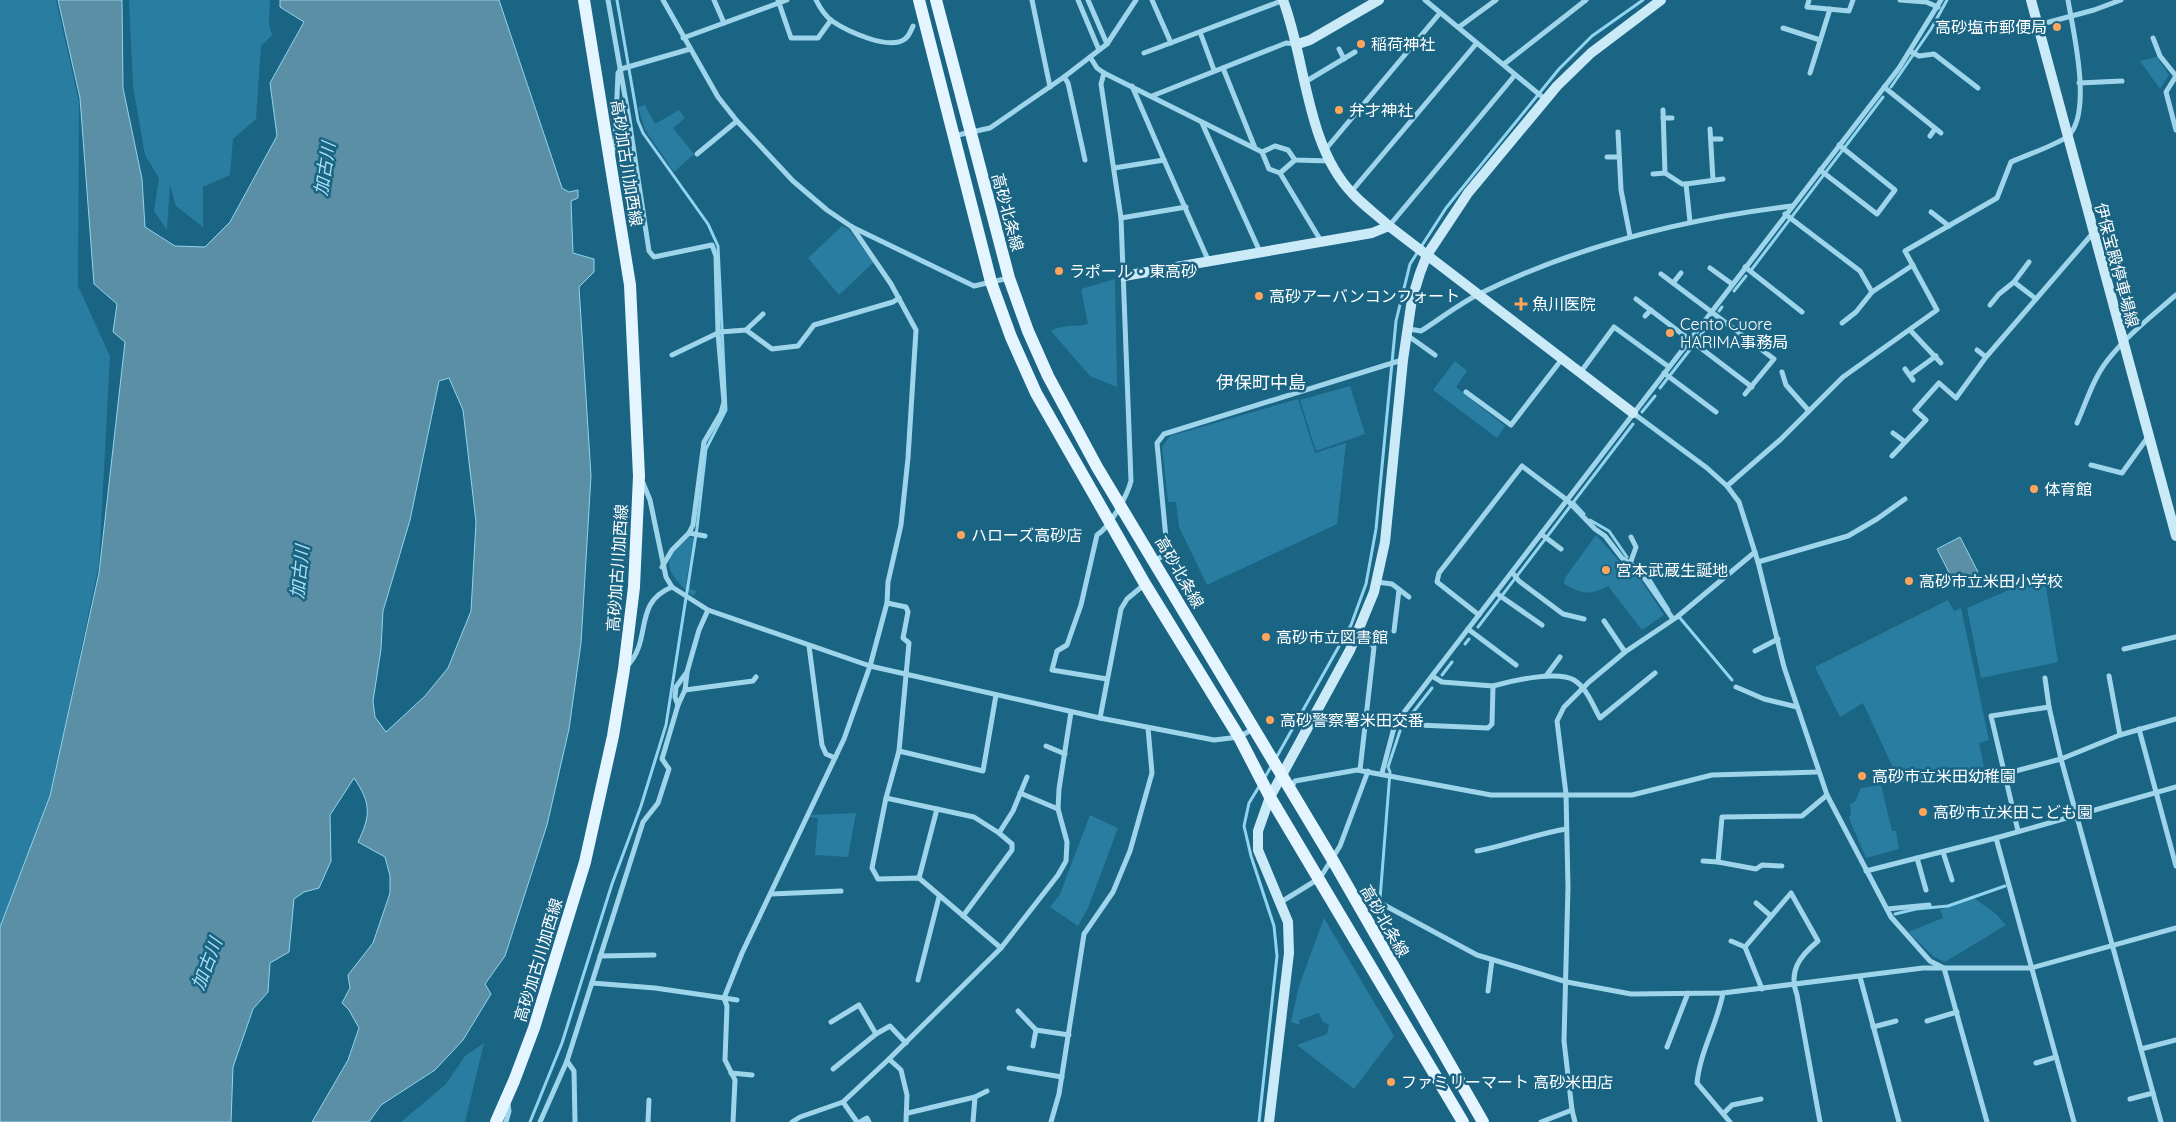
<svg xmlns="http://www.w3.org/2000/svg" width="2176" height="1122" viewBox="0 0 2176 1122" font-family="Quicksand,'Noto Sans JP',sans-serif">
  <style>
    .green { fill: #297da1 }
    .water { fill: #5a8fa6; stroke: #92d4ee; fill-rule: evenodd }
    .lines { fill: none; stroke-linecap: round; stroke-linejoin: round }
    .stream { stroke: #92d4ee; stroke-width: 3 }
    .street { stroke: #9fd5eb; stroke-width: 5 }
    .secondary { stroke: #cbeaf8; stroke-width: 10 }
    .primary { stroke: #e4f5ff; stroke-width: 12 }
    .poi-dot { fill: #fea45b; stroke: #1a6484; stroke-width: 2 }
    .labels { text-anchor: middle; stroke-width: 5; stroke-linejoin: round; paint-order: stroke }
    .poi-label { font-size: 16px; fill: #fff; stroke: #1a6484; text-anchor: start }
    .street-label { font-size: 16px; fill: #fff; stroke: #1a6484 }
    .water-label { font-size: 18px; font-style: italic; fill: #abdef3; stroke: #1a6484 }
    .neighbourhood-label { font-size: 18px; fill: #fff; stroke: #1a6484 }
  </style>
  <rect width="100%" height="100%" fill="#1a6484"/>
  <!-- green -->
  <g class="green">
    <path d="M0,0H56L79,102L78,286L110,356L99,564L50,796L0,927Z"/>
    <path d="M129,0H270L269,23L272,35L261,46L256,119L233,139L230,175L203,187V227L176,206L170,185L167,230L154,211L159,178L145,155L133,86Z"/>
    <path d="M2157,57L2169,75L2160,89L2140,61Z"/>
    <path d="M645,105L655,124L679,110L685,118L673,128L694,154L674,172L645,130L638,107Z"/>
    <path d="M842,226L849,230L874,262L839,295L808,258Z"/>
    <path d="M1115,279L1117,387L1090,376L1051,331C1063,324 1075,327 1088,324L1081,289Z"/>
    <path d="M1455,361L1467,371L1456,387L1505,426L1497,438L1433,390Z"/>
    <path d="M1350,386L1365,434L1316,451L1300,400Z"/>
    <path d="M1298,399L1315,453L1346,443L1337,524L1207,585L1179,527L1176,502H1168L1162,447L1170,436Z"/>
    <path d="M1596,535L1620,562L1637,574L1664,615L1642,630L1608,586C1588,596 1583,594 1564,584L1565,578Z"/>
    <path d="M689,537L694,538L686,583L690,585V589L697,591L693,596C669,576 656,560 689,537Z"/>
    <path d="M2044,575L2058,662L1981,678L1967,608Z"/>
    <path d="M1948,600L1954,611L1961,608L1989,740L1979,743L1984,767L1900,783L1863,703L1840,717L1815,667Z"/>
    <path d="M1881,785L1892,831H1896L1899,849L1866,858L1849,818L1851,813L1850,804L1855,802L1861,788Z"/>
    <path d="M856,813L848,857L815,855L818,818L810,817L811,815Z"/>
    <path d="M1090,815L1118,828L1088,908L1078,926L1050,907L1060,894Z"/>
    <path d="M1974,898L1996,914L2006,925L1945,962L1934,957L1908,932L1943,918L1940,910Z"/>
    <path d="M1324,918L1394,1036L1354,1089L1297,1045L1327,1034L1329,1025L1322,1021L1319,1013L1299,1020L1300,1025L1291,1022L1299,986Z"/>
    <path d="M484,1043L465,1122H401L446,1084L465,1056Z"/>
  </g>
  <!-- water -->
  <g class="water">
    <path d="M58,0H122L123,88L142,179L145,227L175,246L205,247L230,222L277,136L270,83L304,22L280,7V0H499L562,188L569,192L578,190V198L571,201L573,253L594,259V272L579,287L591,476L581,643L569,729L547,825L505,956L485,984L491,994L463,1040L435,1070L381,1105L369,1122H312L348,1060L359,1028L349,1010L342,1003L350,988L348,975L373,943L390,893V876L385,857L358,842C371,815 371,803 354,778L330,815L331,861L319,888L304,892L294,899L289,952L270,963L268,992L253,1009L233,1067L231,1122H0V927L50,796L99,573L125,342L113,332L117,304L94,284L80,98ZM449,378L463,410L476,522L471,611L448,668L425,696L386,732L375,717L373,701L381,649L383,611L410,520L439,381Z"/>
    <path d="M1960,537L1978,572L1955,584L1937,549Z"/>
  </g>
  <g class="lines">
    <!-- stream -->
    <g class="stream">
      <path d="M1891,87L1931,29L1947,0"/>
      <path d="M1752,269L1883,97"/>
      <path d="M1734,291L1746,276"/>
      <path d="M1719,311L1722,307"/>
      <path d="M1697,340L1712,320"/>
      <path d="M1671,374L1692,347"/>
      <path d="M1660,388L1667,379"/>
      <path d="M1642,412L1655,396"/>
      <path d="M1573,502L1584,514"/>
      <path d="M1590,520L1609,531L1627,557"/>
      <path d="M1637,565L1649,578L1669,610"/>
      <path d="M1680,618L1732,680"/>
      <path d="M1478,627L1633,424"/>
      <path d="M1465,644L1469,639"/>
      <path d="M1442,675L1452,662"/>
      <path d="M1407,720L1432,688"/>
      <path d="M1276,758L1351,625L1366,584L1376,529L1396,321L1410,264L1446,208L1559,69L1592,36L1643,0"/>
      <path d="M1265,777L1272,765"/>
      <path d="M1380,899L1390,772L1388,767L1400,731"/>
      <path d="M1895,914L1916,909L1948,906L2005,886"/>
      <path d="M530,1122L562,1043L612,884L641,806L666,725L697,528L706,449L726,410L718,246L708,224L643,133L638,121L617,0"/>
      <path d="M1259,1122L1277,956L1274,926L1251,856L1244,826L1249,803L1260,785"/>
    </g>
    <!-- street -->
    <g class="street">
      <path d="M608,0L629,119L649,251L654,257L712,245L716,256L718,333L724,402L721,413L704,442L693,525L689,533"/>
      <path d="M663,0L718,97L737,121L793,181L827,210L852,227L974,286L1009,278"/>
      <path d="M714,0L724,23"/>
      <path d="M778,0L791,38H818L831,20"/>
      <path d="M816,0C820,8 825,16 832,21C847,31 889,51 905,39C909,36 911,31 913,26"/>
      <path d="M1032,0L1050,87"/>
      <path d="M1078,0L1099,50"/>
      <path d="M1088,0L1107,44"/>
      <path d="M1152,0L1171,43"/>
      <path d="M1425,0L1546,100"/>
      <path d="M1809,0L1807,7L1849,11L1853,0"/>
      <path d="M1900,0L1926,2L1938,7"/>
      <path d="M2038,25L2094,10L2121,0"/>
      <path d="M1459,27L1496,0"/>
      <path d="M1783,28L1820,40"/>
      <path d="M1200,32L1214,70"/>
      <path d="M683,38L787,0"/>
      <path d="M2153,38L2160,56L2176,76L2166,92L2176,130"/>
      <path d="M1339,49L1344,59"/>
      <path d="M1910,51L1919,56L1934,54L1978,88"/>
      <path d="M1144,53L1284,0"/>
      <path d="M1090,57L1097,68L1104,73L1262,152L1275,146L1288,150L1295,160L1330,161"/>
      <path d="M1504,64L1586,0"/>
      <path d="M1223,68L1255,148"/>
      <path d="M1104,73L1101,84L1121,218L1131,481C1127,496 1110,527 1097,535L1081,605L1067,645L1057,651L1052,670L1107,679"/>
      <path d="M1810,73L1830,9"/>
      <path d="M1064,77L1068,83L1085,160"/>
      <path d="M1305,82L1355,52"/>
      <path d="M2079,83L2122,81"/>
      <path d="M1132,86L1164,160"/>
      <path d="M1884,87L1941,133"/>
      <path d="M1152,96L1286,43L1297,44"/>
      <path d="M1663,110L1665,173L1682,184H1686L1690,222"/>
      <path d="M1663,118H1672"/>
      <path d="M1202,123L1260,252"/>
      <path d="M1710,129L1713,180"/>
      <path d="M1618,132L1621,190L1630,236"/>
      <path d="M953,136L990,128L1064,77L1107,44L1136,0"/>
      <path d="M1930,136L1935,129"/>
      <path d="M1711,139H1721"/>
      <path d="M1325,150L1440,13"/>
      <path d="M1262,152L1269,169L1280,173L1295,160"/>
      <path d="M613,153L615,142L618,73L621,69L690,49"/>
      <path d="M697,154L737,121"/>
      <path d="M1607,157H1619"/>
      <path d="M1114,168L1164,160L1209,262"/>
      <path d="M1820,170L1877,214L1895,190L1839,145"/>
      <path d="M1280,173L1321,241"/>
      <path d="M1653,174L1665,173"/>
      <path d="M1686,184L1723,179"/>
      <path d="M1351,192L1476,44"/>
      <path d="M1931,212L1949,226"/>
      <path d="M1785,214L1860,271L1872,292"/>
      <path d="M1121,218L1186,207"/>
      <path d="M1389,226L1515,75"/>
      <path d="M1745,267L1802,312"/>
      <path d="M1710,268L1732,284"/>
      <path d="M1661,274L1774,359L1745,394"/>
      <path d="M2014,282L2036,299"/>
      <path d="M1673,283L1681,273"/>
      <path d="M1636,299L1752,387"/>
      <path d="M1990,305L1999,294L2014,282L2029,262"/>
      <path d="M1645,316L1651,310"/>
      <path d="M1842,323L1856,312L1872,292L1913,265"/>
      <path d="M1409,329L1421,331C1440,319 1459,304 1479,294C1577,246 1683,219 1792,206"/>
      <path d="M746,330L772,349L798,346L814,325L893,302L899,298"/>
      <path d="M1910,330L1941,363"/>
      <path d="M1407,335L1435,355"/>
      <path d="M1977,350L1986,357"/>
      <path d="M672,355L720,332L746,330L763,314"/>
      <path d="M1905,369L1913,380"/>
      <path d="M1782,372L1786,385L1809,411"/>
      <path d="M1580,373L1614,327L1669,367"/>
      <path d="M1664,373L1716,412"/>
      <path d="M1910,375L1936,356"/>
      <path d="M1466,392L1511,425L1562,359"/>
      <path d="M1633,413L1707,468L1727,486L1739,502L1758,562L1784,667L1827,795L1891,917L1930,961L1944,968L1987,1122"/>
      <path d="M2077,423C2086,403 2093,379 2107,361C2126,336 2152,316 2176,295"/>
      <path d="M1893,433L1905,442"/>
      <path d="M1892,456L1926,420L1915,410L1939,383L1956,398L1986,357L2093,233"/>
      <path d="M2091,465L2122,473L2148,437"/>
      <path d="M643,483L650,500L666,577L672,587L708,610L870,666L1100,718L1214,740L1239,737L1253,729"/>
      <path d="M1727,486L1780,440L1843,377L1937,310L1905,251L1997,198L2011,162C2024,156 2059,144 2068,136C2093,113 2073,30 2068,0"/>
      <path d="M1541,534L1561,549"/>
      <path d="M1154,561L1163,556L1167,549L1157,443L1164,434L1402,360"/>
      <path d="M1758,562L1848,536L1877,519L1905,499"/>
      <path d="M1630,564L1636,547L1631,537"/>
      <path d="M662,567L672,550L689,533L705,536"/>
      <path d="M1512,572L1519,581L1563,614L1584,619"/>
      <path d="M1377,582L1392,584L1409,597"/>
      <path d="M1496,593L1542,625"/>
      <path d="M887,603L906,607L908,612L903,638L909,643L899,751L886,798L872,868L878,879L919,878L1001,948"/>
      <path d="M1479,615L1437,582L1439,573L1522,466L1567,500L1595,529L1605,536L1622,558L1638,569L1673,619"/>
      <path d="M1604,621L1625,652"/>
      <path d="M1468,629L1516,665"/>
      <path d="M1394,631L1399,590"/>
      <path d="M1359,632L1374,647L1360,770"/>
      <path d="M809,646L822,745L826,754L835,758"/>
      <path d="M2124,649L2176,637"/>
      <path d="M1755,651L1778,639"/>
      <path d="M627,666C653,640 632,603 672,587"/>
      <path d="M1546,676L1560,657"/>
      <path d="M2109,676L2120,735"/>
      <path d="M2045,678L2049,707"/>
      <path d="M1493,686C1511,681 1557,670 1574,680C1587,688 1593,706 1600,718L1655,673"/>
      <path d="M1736,687L1764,699L1797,707"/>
      <path d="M685,690L687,673"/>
      <path d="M678,705L685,690L753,681L756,677"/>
      <path d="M1100,718L1121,609L1127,599L1145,584"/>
      <path d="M1395,724L1488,728L1492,724L1493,686L1442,682L1432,676"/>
      <path d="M2139,729L2176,866"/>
      <path d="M1046,746L1065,754"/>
      <path d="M899,751L983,771L996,695"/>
      <path d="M1382,773L1395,724L1899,68L1941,0"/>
      <path d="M2004,774L2061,759L2120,735L2176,719"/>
      <path d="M1291,788L1295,781L1357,770L1491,795H1632L1712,775L1818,772"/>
      <path d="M1020,793L1058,809"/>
      <path d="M886,798L974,817L999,833L1013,811L1027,777"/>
      <path d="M2018,831L1991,716L2049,707L2061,759L2161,1122"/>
      <path d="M1996,838L2074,1122"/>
      <path d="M1477,851C1508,845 1536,834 1566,829"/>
      <path d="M1943,852L1952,880"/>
      <path d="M1917,858L1926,890"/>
      <path d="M1703,861L1718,862"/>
      <path d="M1782,866L1762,865L1756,869L1718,862L1722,817L1802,816L1827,795"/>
      <path d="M1866,871L1996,838L2176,787"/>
      <path d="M919,878L937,809"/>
      <path d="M771,894L841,891"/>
      <path d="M1281,902L1320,878L1340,846L1368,771"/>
      <path d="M1359,902L1373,899L1477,955L1567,982L1631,994L1723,993L1923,968H2031L2176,928"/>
      <path d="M1756,903L1771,916"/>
      <path d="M1887,909L1929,905"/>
      <path d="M963,916L1012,850V844L999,833"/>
      <path d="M1731,941L1745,947L1762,989"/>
      <path d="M1745,947L1791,893L1818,941C1800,956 1788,971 1797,995L1820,1122"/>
      <path d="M600,956L654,955"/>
      <path d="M1860,977L1899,1122"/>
      <path d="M918,980L939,897"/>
      <path d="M592,983L655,988L724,998L742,953L844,739L870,666L887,603L888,582L901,525L908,458L916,330L891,284L852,227"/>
      <path d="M1488,991L1492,960"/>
      <path d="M1723,993C1717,1025 1700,1051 1697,1083L1730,1122"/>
      <path d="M1018,1011L1036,1030L1069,1035"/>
      <path d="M1927,1021L1957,1012"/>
      <path d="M831,1022L859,1005L876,1034L890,1026L906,1043"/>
      <path d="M1873,1027L1896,1021"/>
      <path d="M1033,1046L1036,1030"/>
      <path d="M1667,1047L1688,993"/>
      <path d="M2141,1049L2176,1040"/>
      <path d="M889,1059L901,1070L907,1095L906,1122"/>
      <path d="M567,1061L574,1071L575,1122"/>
      <path d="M2036,1063L2056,1057"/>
      <path d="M1009,1068L1062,1077"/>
      <path d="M833,1069L876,1034"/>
      <path d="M731,1073L752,1075"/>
      <path d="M2130,1099L2153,1093"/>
      <path d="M843,1102L857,1122"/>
      <path d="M908,1113L975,1097L987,1091"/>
      <path d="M1724,1113L1732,1105L1761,1099"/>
      <path d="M506,1122L509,1111L508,1104"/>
      <path d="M540,1122L567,1061L643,822L658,803L669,769L662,759L678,705L675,697L676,687L687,672L699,630L708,610"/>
      <path d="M648,1122L649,1100"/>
      <path d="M733,1122L735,1080L725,1060L727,1006L724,998L737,1000"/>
      <path d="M792,1122L800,1117L843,1102L889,1059L1001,948L1058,875L1066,861L1067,842L1058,809L1059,789L1071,712"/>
      <path d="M860,1122L867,1118L869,1122"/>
      <path d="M973,1122L975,1097"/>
      <path d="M1051,1122L1059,1094L1084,934L1113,892L1130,851L1152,773L1148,728"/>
      <path d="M1541,1122L1572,1110"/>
      <path d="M1575,1122L1572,1110L1564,1041L1568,887L1566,794L1557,721L1564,707L1589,682L1625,652L1677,617L1755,552"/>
    </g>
    <!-- secondary -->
    <g class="secondary">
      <path d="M1283,0C1306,60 1306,145 1352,193C1363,205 1377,215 1389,226L1633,413"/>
      <path d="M2031,0L2176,536"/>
      <path d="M1298,44L1310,40L1379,0"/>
      <path d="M1124,276L1372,233L1389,226"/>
      <path d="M1269,1122L1289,953L1288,922L1258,850V831L1270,797L1350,650L1374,592L1385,542L1403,360L1412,299L1420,273L1427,255L1468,193L1557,86L1591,53L1661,0"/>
    </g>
    <!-- primary -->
    <g class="primary">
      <path d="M919,0L991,282L1011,337L1036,393L1145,584L1239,737L1270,797L1463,1122"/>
      <path d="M936,0L1009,278L1028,331L1048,376L1097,467L1332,859L1483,1122"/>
      <path d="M496,1122L514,1081L534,1028L585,862L613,736L624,669L634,587L639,476L630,285L584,0"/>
    </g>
  </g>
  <!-- markers -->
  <g class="poi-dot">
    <circle cx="2057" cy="27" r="5"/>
    <circle cx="1361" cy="44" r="5"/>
    <circle cx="1339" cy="110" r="5"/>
    <circle cx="1059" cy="271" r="5"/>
    <circle cx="1259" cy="296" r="5"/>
    <path d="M1518.5 296.5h5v5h5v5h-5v5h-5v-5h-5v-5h5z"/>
    <circle cx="1670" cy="333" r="5"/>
    <circle cx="2034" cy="489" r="5"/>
    <circle cx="961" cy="535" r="5"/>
    <circle cx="1606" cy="570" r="5"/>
    <circle cx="1909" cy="581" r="5"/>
    <circle cx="1266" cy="637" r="5"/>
    <circle cx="1270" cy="720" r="5"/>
    <circle cx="1862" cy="776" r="5"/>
    <circle cx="1923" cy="812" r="5"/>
    <circle cx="1391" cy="1082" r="5"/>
  </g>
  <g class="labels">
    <!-- poi labels -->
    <g class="poi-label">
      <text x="2047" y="33" text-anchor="end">高砂塩市郵便局</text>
      <text x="1371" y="50">稲荷神社</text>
      <text x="1349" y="116">弁才神社</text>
      <text x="1069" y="277">ラポール・東高砂</text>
      <text x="1269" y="302">高砂アーバンコンフォート</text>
      <text x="1532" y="310">魚川医院</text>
      <text x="1680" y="330">Cento Cuore<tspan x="1680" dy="18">HARIMA事務局</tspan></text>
      <text x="2044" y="495">体育館</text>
      <text x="971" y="541">ハローズ高砂店</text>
      <text x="1616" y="576">宮本武蔵生誕地</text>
      <text x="1919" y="587">高砂市立米田小学校</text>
      <text x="1276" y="643">高砂市立図書館</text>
      <text x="1280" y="726">高砂警察署米田交番</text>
      <text x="1872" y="782">高砂市立米田幼稚園</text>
      <text x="1933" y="818">高砂市立米田こども園</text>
      <text x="1401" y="1088">ファミリーマート 高砂米田店</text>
    </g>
    <!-- street labels -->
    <g class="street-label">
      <text transform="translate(627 163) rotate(81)" y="6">高砂加古川加西線</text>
      <text transform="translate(1008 212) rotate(75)" y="6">高砂北条線</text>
      <text transform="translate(2117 265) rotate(75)" y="6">伊保宝殿停車場線</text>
      <text transform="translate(617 568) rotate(-86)" y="6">高砂加古川加西線</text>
      <text transform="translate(1180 572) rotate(60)" y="6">高砂北条線</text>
      <text transform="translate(1385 921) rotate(60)" y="6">高砂北条線</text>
      <text transform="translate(538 960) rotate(-73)" y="6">高砂加古川加西線</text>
    </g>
    <!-- water labels -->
    <g class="water-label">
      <text transform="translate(325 169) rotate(-81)" y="6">加古川</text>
      <text transform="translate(300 572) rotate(-84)" y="6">加古川</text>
      <text transform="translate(207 964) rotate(-69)" y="6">加古川</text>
    </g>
    <!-- neighbourhood labels -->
    <g class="neighbourhood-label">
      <text x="1261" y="389">伊保町中島</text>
    </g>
  </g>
</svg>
